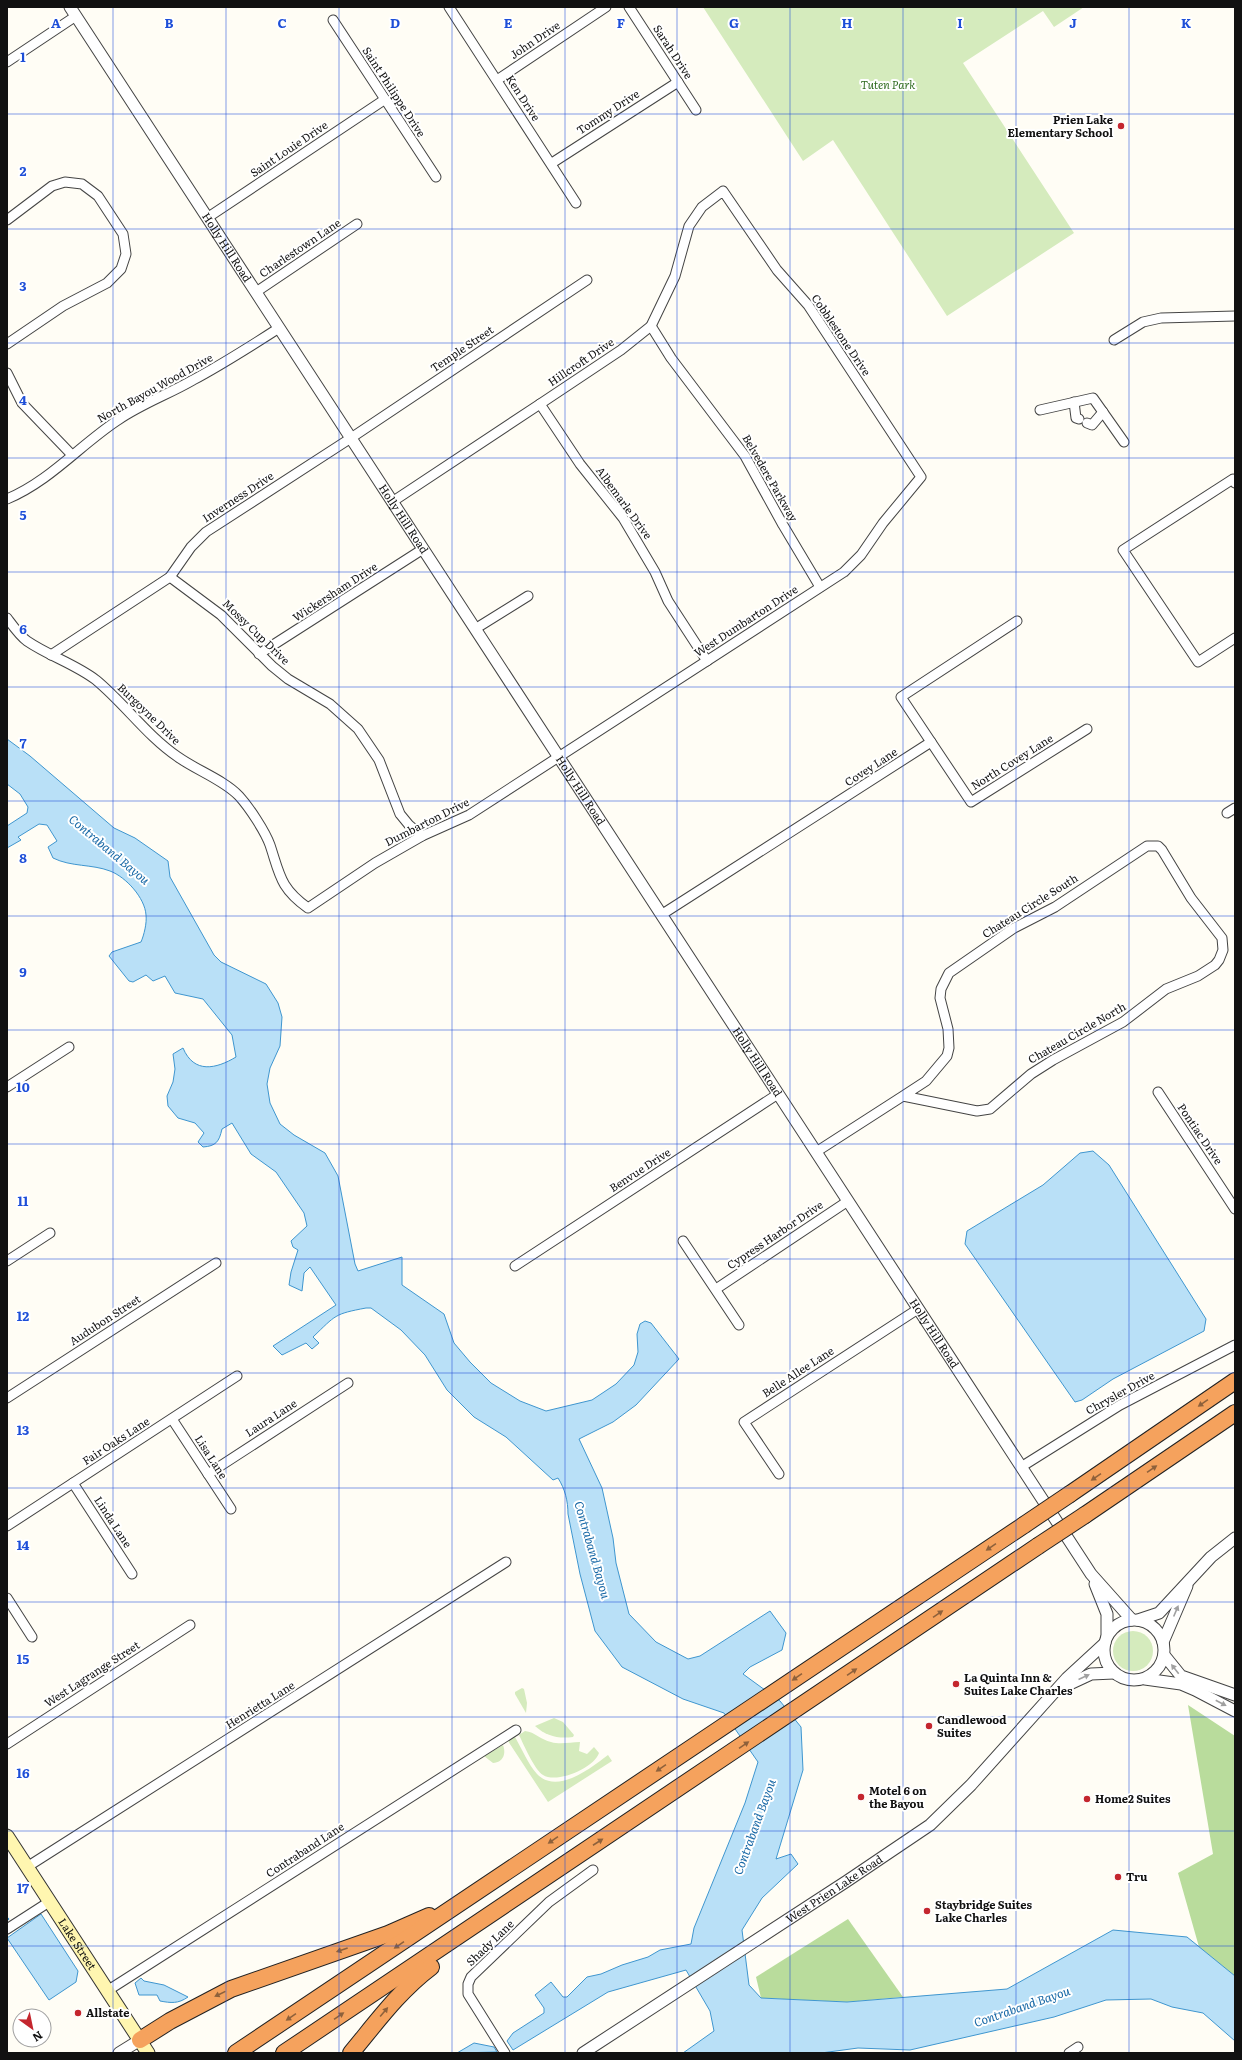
<svg xmlns="http://www.w3.org/2000/svg" width="1242" height="2060" viewBox="0 0 1242 2060" font-family="Literata,serif">
  <style>
    .green { fill: #d5ebbd }
    .forest { fill: #b9dc9c }
    .water { fill: #b9e0f7; stroke: #3f96cf }
    .lines { fill: none; stroke-linecap: round; stroke-linejoin: round }
    .stream { stroke: #3f96cf; stroke-width: 2.5 }
    .minor-casing { stroke: #444; stroke-width: 11 }
    .tertiary-casing { stroke: #444; stroke-width: 13 }
    .secondary-casing { stroke: #333; stroke-width: 15 }
    .motorway-casing { stroke: #222; stroke-width: 18 }
    .minor { stroke: #fff; stroke-width: 9 }
    .tertiary { stroke: #fff; stroke-width: 11 }
    .secondary { stroke: #fff6b0; stroke-width: 13 }
    .motorway { stroke: #f5a25d; stroke-width: 16 }
    .motorway-bridge-casing { stroke: #222; stroke-width: 18; stroke-linecap: butt }
    .motorway-bridge { stroke: #f5a25d; stroke-width: 16 }
    .oneway { fill: #8e613b }
    .oneway2 { fill: #a0a0a0 }
    .grid { fill: none; stroke: #1d4ed8; stroke-width: 1; stroke-opacity: 0.55 }
    .poi-dot { fill: #c4262e; stroke: #fff; stroke-width: 1.5 }
    .labels { text-anchor: middle; stroke-width: 4; stroke-linejoin: round; paint-order: stroke }
    .street-label { font-size: 11px; fill: #111; stroke: #fff }
    .park-label { font-size: 11px; font-style: italic; fill: #2f6b1f; stroke: #fff }
    .poi-label { font-size: 11px; font-weight: bold; fill: #111; stroke: #fff; text-anchor: start }
    .water-label { font-size: 12px; font-style: italic; fill: #1768a6; stroke: #fff }
    .grid-label { font-size: 13px; text-anchor: middle; font-weight: bold; fill: #1d4ed8; stroke: #fff; stroke-width: 4; stroke-linejoin: round; paint-order: stroke }
  </style>
  <rect width="100%" height="100%" fill="#fffdf5"/>
  <!-- green -->
  <g class="green">
    <path d="M703,7H1084L1054,27L1043,11L963,63L1074,233L947,316L833,140L803,161Z"/>
    <circle cx="1133" cy="1651" r="20"/>
    <path d="M522,1688L524,1689L527,1703L526,1713L515,1694V1692Z"/>
    <path d="M554,1718L563,1722L574,1735L573,1737C558,1739 546,1736 535,1726Z"/>
    <path d="M525,1731C535,1732 541,1740 551,1742C561,1745 570,1742 580,1742L579,1751L587,1754L594,1747L599,1753C594,1768 557,1784 543,1775C534,1769 524,1745 519,1735Z"/>
    <path d="M515,1737C522,1749 528,1764 537,1774C557,1795 591,1768 608,1755L612,1761L548,1802L508,1741Z"/>
    <path d="M503,1745C506,1753 504,1762 493,1763L484,1756Z"/>
  </g>
  <!-- forest -->
  <g class="forest">
    <path d="M1188,1705L1235,1736V1976L1199,1947L1178,1873L1213,1854Z"/>
    <path d="M848,1919L903,1997L847,2002L761,1998L756,1977Z"/>
  </g>
  <!-- water -->
  <g class="water">
    <path d="M7,739L30,756L114,828L135,838L168,861L170,877L214,955L221,962L266,984L278,1003L282,1017L280,1046L270,1068L267,1084L270,1103L280,1124L294,1135L325,1153L338,1176L355,1264L358,1271L402,1257V1285L444,1314L454,1343L470,1362L491,1383L520,1401L546,1411L592,1400L616,1384L634,1365L638,1352L637,1334L640,1324L645,1321L651,1323L679,1359L636,1405L613,1422L579,1439L602,1488L613,1538L616,1563L629,1614L656,1642L688,1659L700,1656L770,1611L786,1633L782,1650L750,1667L743,1674L780,1701L801,1727L803,1770L776,1859L791,1854L798,1864L762,1898L742,1930L749,1985L761,1998L847,2002L1007,1989L1113,1930L1187,1937L1235,1976V2041L1203,2013L1172,2007L1151,1999L1106,2000L1054,2017L910,2050L858,2048L821,2053H683L714,2031L710,2011L686,1970L608,1992L513,2050L507,2041L513,2033L544,2013V2008L535,1995L551,1982L563,1997H567L587,1977L601,1974L622,1965L648,1957L660,1950L691,1944L694,1928L745,1803L758,1762L724,1713L683,1699L622,1667L595,1631L580,1574L568,1514C568,1501 565,1489 558,1478L553,1480L506,1437L474,1417L447,1390L425,1355L401,1330L371,1308H366C334,1314 336,1315 313,1337L319,1343L312,1349L306,1343L282,1355L273,1346L336,1305L310,1267L304,1273L302,1291L289,1285L291,1272L298,1250L293,1247L291,1241L307,1226L304,1213L276,1172L251,1154L232,1123L222,1129C219,1142 216,1146 203,1147L198,1142L204,1133L195,1123L178,1118L168,1106L167,1096L173,1082L175,1069L173,1054L183,1048C194,1074 216,1069 236,1057L232,1035L203,999L175,993L165,976L153,981L146,975L133,982L129,981L109,956L112,952L141,942C144,935 147,923 146,915C145,898 126,877 110,871C92,864 71,867 53,858L48,847L57,841L47,825L39,824L18,837L21,840L7,848V826L27,813L28,807L20,794L7,784Z"/>
    <path d="M1093,1151L1109,1165L1206,1319L1204,1331L1113,1379L1082,1400L1075,1402L965,1244L967,1231L1043,1185L1080,1153Z"/>
    <path d="M41,1914L78,1971L76,1982L49,2000L7,1938Z"/>
    <path d="M141,1978L144,1981L164,1985L188,1997C178,2004 171,2003 160,2001L157,1995H139L135,1983Z"/>
    <path d="M474,2043L494,2047L497,2052L457,2053Z"/>
  </g>
  <g class="lines">
    <!-- stream -->
    <path class="stream" d="M7,1919H8"/>
    <!-- minor casing -->
    <g class="minor-casing">
      <g id="minor">
        <path d="M449,7L576,203"/>
        <path d="M629,7L696,110"/>
        <path d="M333,20L436,177"/>
        <path d="M7,62L76,16"/>
        <path d="M497,80L606,7"/>
        <path d="M552,163L678,82"/>
        <path d="M207,218L384,100"/>
        <path d="M7,220L52,186L65,182L82,184L98,196L123,234L126,254L121,269L107,283L63,306L7,344"/>
        <path d="M256,292L357,224"/>
        <path d="M651,326L671,358L745,456L783,525L820,587"/>
        <path d="M1114,340L1143,322L1161,318L1235,316"/>
        <path d="M7,373L22,403L72,455"/>
        <path d="M1074,402L1076,418L1079,419"/>
        <path d="M540,404L580,464L623,518L655,572L668,601L707,661"/>
        <path d="M1040,410L1093,398L1124,442"/>
        <path d="M1087,423L1092,425L1103,412"/>
        <path d="M1235,483L1233,479L1123,550L1198,662L1235,638"/>
        <path d="M7,499C50,481 80,445 118,420C141,404 169,394 193,380C223,364 251,346 279,328"/>
        <path d="M170,577L221,615L272,666L288,679L330,704L358,729L379,760L400,814L409,825L422,836"/>
        <path d="M7,618C13,626 20,636 27,641C49,656 75,664 96,680C125,704 147,736 178,757C196,770 224,780 239,796C249,807 265,831 270,845C280,875 280,888 308,908L375,863L422,836L469,815L844,572L861,555L883,523L921,477L808,305L777,270L723,191L702,207L689,226L675,276L651,326L621,350L540,404L392,502"/>
        <path d="M1017,621L901,697L971,802L1087,729"/>
        <path d="M475,629L528,596"/>
        <path d="M259,654L423,549"/>
        <path d="M51,655L170,577L191,547L206,532L351,438L587,280"/>
        <path d="M1227,813L1235,808"/>
        <path d="M661,915L931,742"/>
        <path d="M7,1087L69,1047"/>
        <path d="M1158,1092L1235,1209"/>
        <path d="M816,1152L903,1096L977,1111L990,1109L1031,1074L1053,1060L1123,1022L1166,989L1198,976L1215,965L1219,960L1223,950L1222,938L1191,898L1162,850L1158,846H1147L1055,907L1014,928L949,973L941,989L940,998L948,1029L949,1048L947,1056L926,1081L903,1096"/>
        <path d="M683,1241L739,1325"/>
        <path d="M7,1261L50,1233"/>
        <path d="M515,1266L778,1094"/>
        <path d="M716,1289L848,1201"/>
        <path d="M7,1398L216,1263"/>
        <path d="M172,1419L231,1509"/>
        <path d="M1021,1467L1120,1405L1235,1345"/>
        <path d="M208,1474L348,1383"/>
        <path d="M779,1474L744,1422L918,1309"/>
        <path d="M73,1483L132,1574"/>
        <path d="M7,1526L237,1376"/>
        <path d="M7,1598L32,1637"/>
        <path d="M7,1744L190,1625"/>
        <path d="M27,1867L506,1562"/>
        <path d="M7,1929L49,1902"/>
        <path d="M107,1991L516,1730"/>
        <path d="M505,2053L468,1994V1984L471,1977L549,1902L593,1870"/>
        <path d="M1069,2053L1078,2047"/>
      </g>
    </g>
    <!-- tertiary casing -->
    <g class="tertiary-casing">
      <g id="tertiary">
        <path id="s1" d="M70,7L1091,1574L1132,1620"/>
        <path d="M1095,1584L1107,1614V1636"/>
        <circle cx="1134" cy="1650" r="30"/>
        <path d="M1138,1620L1159,1613L1211,1557L1235,1538"/>
        <path d="M1163,1642L1187,1586"/>
        <path d="M1164,1655L1181,1676L1235,1695"/>
        <path d="M1145,1679L1181,1684L1195,1690L1235,1711"/>
        <path d="M1061,1688L1091,1674L1114,1673"/>
        <path d="M119,2053L140,2040"/>
        <path id="s2" d="M583,2053L847,1881L930,1825L971,1785L1067,1678L1105,1643"/>
      </g>
    </g>
    <!-- secondary casing -->
    <g class="secondary-casing">
      <g id="secondary">
        <path id="s3" d="M7,1836L148,2053"/>
      </g>
    </g>
    <!-- motorway casing -->
    <g class="motorway-casing">
      <g id="motorway">
        <path d="M1070,1494L1235,1381"/>
        <path d="M1085,1515L1235,1413"/>
        <path d="M140,2040L170,2021L231,1989L388,1934L429,1916"/>
        <path d="M236,2053L1024,1525"/>
        <path d="M284,2053L1038,1546"/>
        <path d="M351,2053C376,2023 399,1991 431,1967"/>
      </g>
    </g>
    <!-- minor -->
    <use href="#minor" class="minor"/>
    <!-- tertiary -->
    <use href="#tertiary" class="tertiary"/>
    <!-- secondary -->
    <use href="#secondary" class="secondary"/>
    <!-- motorway -->
    <use href="#motorway" class="motorway"/>
    <!-- motorway-bridge casing -->
    <g class="motorway-bridge-casing">
      <g id="motorway-bridge">
        <path d="M1024,1525L1070,1494"/>
        <path d="M1038,1546L1085,1515"/>
      </g>
    </g>
    <!-- motorway-bridge -->
    <use href="#motorway-bridge" class="motorway-bridge"/>
  </g>
  <!-- one-way arrows -->
  <defs><path id="oneway-solid" d="M-6-.8H1V-3.2L6.5 0L1 3.2V.8H-6Z"/></defs>
  <g class="oneway">
    <use href="#oneway-solid" transform="translate(1203 1403) rotate(145)"/>
    <use href="#oneway-solid" transform="translate(1152 1469) rotate(-34)"/>
    <use href="#oneway-solid" transform="translate(1096 1477) rotate(146)"/>
    <use href="#oneway-solid" transform="translate(991 1547) rotate(146)"/>
    <use href="#oneway-solid" transform="translate(938 1614) rotate(-34)"/>
    <use href="#oneway-solid" transform="translate(852 1672) rotate(-34)"/>
    <use href="#oneway-solid" transform="translate(797 1677) rotate(146)"/>
    <use href="#oneway-solid" transform="translate(744 1745) rotate(-34)"/>
    <use href="#oneway-solid" transform="translate(661 1768) rotate(146)"/>
    <use href="#oneway-solid" transform="translate(553 1840) rotate(146)"/>
    <use href="#oneway-solid" transform="translate(598 1842) rotate(-33)"/>
    <use href="#oneway-solid" transform="translate(399 1945) rotate(146)"/>
    <use href="#oneway-solid" transform="translate(342 1950) rotate(161)"/>
    <use href="#oneway-solid" transform="translate(220 1994) rotate(154)"/>
    <use href="#oneway-solid" transform="translate(384 2012) rotate(-50)"/>
    <use href="#oneway-solid" transform="translate(339 2016) rotate(-34)"/>
    <use href="#oneway-solid" transform="translate(291 2017) rotate(146)"/>
  </g>
  <g class="oneway2">
    <use href="#oneway-solid" transform="translate(1176 1611) rotate(-67)"/>
    <use href="#oneway-solid" transform="translate(1175 1669) rotate(-128)"/>
    <use href="#oneway-solid" transform="translate(1084 1677) rotate(-24)"/>
    <use href="#oneway-solid" transform="translate(1221 1703) rotate(28)"/>
  </g>
  <!-- grid -->
  <path class="grid" d="M113,7V2053M226,7V2053M339,7V2053M452,7V2053M565,7V2053M677,7V2053M790,7V2053M903,7V2053M1016,7V2053M1129,7V2053M7,114H1235M7,229H1235M7,343H1235M7,458H1235M7,572H1235M7,687H1235M7,801H1235M7,916H1235M7,1030H1235M7,1144H1235M7,1259H1235M7,1373H1235M7,1488H1235M7,1602H1235M7,1717H1235M7,1831H1235M7,1946H1235"/>
  <!-- markers -->
  <g class="poi-dot">
    <circle cx="1121" cy="126" r="4"/>
    <circle cx="956" cy="1684" r="4"/>
    <circle cx="929" cy="1726" r="4"/>
    <circle cx="861" cy="1797" r="4"/>
    <circle cx="1087" cy="1799" r="4"/>
    <circle cx="1118" cy="1877" r="4"/>
    <circle cx="927" cy="1911" r="4"/>
    <circle cx="78" cy="2013" r="4"/>
  </g>
  <g class="labels">
    <!-- street labels -->
    <g class="street-label">
      <text transform="translate(535 40) rotate(-34)" y="4">John Drive</text>
      <text transform="translate(673 52) rotate(57)" y="4">Sarah Drive</text>
      <text transform="translate(394 92) rotate(57)" y="4">Saint Philippe Drive</text>
      <text transform="translate(523 98) rotate(57)" y="4">Ken Drive</text>
      <text transform="translate(608 112) rotate(-33)" y="4">Tommy Drive</text>
      <text transform="translate(289 149) rotate(-34)" y="4">Saint Louie Drive</text>
      <text dy="4" stroke="none"><textPath href="#s1" startOffset="287">Holly Hill Road</textPath></text>
      <text transform="translate(300 248) rotate(-34)" y="4">Charlestown Lane</text>
      <text transform="translate(841 335) rotate(56)" y="4">Cobblestone Drive</text>
      <text transform="translate(462 349) rotate(-34)" y="4">Temple Street</text>
      <text transform="translate(581 362) rotate(-34)" y="4">Hillcroft Drive</text>
      <text transform="translate(155 388) rotate(-29)" y="4">North Bayou Wood Drive</text>
      <text transform="translate(770 478) rotate(60)" y="4">Belvedere Parkway</text>
      <text transform="translate(238 497) rotate(-33)" y="4">Inverness Drive</text>
      <text transform="translate(624 503) rotate(54)" y="4">Albemarle Drive</text>
      <text dy="4" stroke="none"><textPath href="#s1" startOffset="611">Holly Hill Road</textPath></text>
      <text transform="translate(335 592) rotate(-33)" y="4">Wickersham Drive</text>
      <text transform="translate(746 621) rotate(-33)" y="4">West Dumbarton Drive</text>
      <text transform="translate(256 632) rotate(44)" y="4">Mossy Cup Drive</text>
      <text transform="translate(149 714) rotate(44)" y="4">Burgoyne Drive</text>
      <text transform="translate(1012 762) rotate(-32)" y="4">North Covey Lane</text>
      <text transform="translate(871 767) rotate(-33)" y="4">Covey Lane</text>
      <text dy="4" stroke="none"><textPath href="#s1" startOffset="935">Holly Hill Road</textPath></text>
      <text transform="translate(427 822) rotate(-27)" y="4">Dumbarton Drive</text>
      <text transform="translate(1030 906) rotate(-32)" y="4">Chateau Circle South</text>
      <text transform="translate(1077 1033) rotate(-30)" y="4">Chateau Circle North</text>
      <text dy="4" stroke="none"><textPath href="#s1" startOffset="1259">Holly Hill Road</textPath></text>
      <text transform="translate(1200 1134) rotate(56)" y="4">Pontiac Drive</text>
      <text transform="translate(640 1170) rotate(-33)" y="4">Benvue Drive</text>
      <text transform="translate(775 1235) rotate(-34)" y="4">Cypress Harbor Drive</text>
      <text transform="translate(105 1320) rotate(-33)" y="4">Audubon Street</text>
      <text dy="4" stroke="none"><textPath href="#s1" startOffset="1583">Holly Hill Road</textPath></text>
      <text transform="translate(798 1372) rotate(-33)" y="4">Belle Allee Lane</text>
      <text transform="translate(1120 1393) rotate(-29)" y="4">Chrysler Drive</text>
      <text transform="translate(271 1418) rotate(-33)" y="4">Laura Lane</text>
      <text transform="translate(116 1441) rotate(-33)" y="4">Fair Oaks Lane</text>
      <text transform="translate(211 1457) rotate(57)" y="4">Lisa Lane</text>
      <text transform="translate(113 1522) rotate(57)" y="4">Linda Lane</text>
      <text transform="translate(92 1674) rotate(-33)" y="4">West Lagrange Street</text>
      <text transform="translate(260 1705) rotate(-32)" y="4">Henrietta Lane</text>
      <text transform="translate(305 1850) rotate(-33)" y="4">Contraband Lane</text>
      <text dy="4" stroke="none"><textPath href="#s2" startOffset="300">West Prien Lake Road</textPath></text>
      <text transform="translate(490 1943) rotate(-44)" y="4">Shady Lane</text>
      <text dy="4" stroke="none"><textPath href="#s3" startOffset="129">Lake Street</textPath></text>
    </g>
    <!-- park labels -->
    <g class="park-label">
      <text x="888" y="89">Tuten Park</text>
    </g>
    <!-- poi labels -->
    <g class="poi-label">
      <text x="1113" y="124" text-anchor="end">Prien Lake<tspan x="1113" dy="13">Elementary School</tspan></text>
      <text x="964" y="1682">La Quinta Inn &amp;<tspan x="964" dy="13">Suites Lake Charles</tspan></text>
      <text x="937" y="1724">Candlewood<tspan x="937" dy="13">Suites</tspan></text>
      <text x="869" y="1795">Motel 6 on<tspan x="869" dy="13">the Bayou</tspan></text>
      <text x="1095" y="1803">Home2 Suites</text>
      <text x="1126" y="1881">Tru</text>
      <text x="935" y="1909">Staybridge Suites<tspan x="935" dy="13">Lake Charles</tspan></text>
      <text x="86" y="2017">Allstate</text>
    </g>
    <!-- water labels -->
    <g class="water-label">
      <text transform="translate(109 850) rotate(40)" y="4">Contraband Bayou</text>
      <text transform="translate(592 1550) rotate(74)" y="4">Contraband Bayou</text>
      <text transform="translate(755 1827) rotate(-70)" y="4">Contraband Bayou</text>
      <text transform="translate(1022 2007) rotate(-19)" y="4">Contraband Bayou</text>
    </g>
  </g>
  <g class="grid-label">
    <text x="56" y="28">A</text>
    <text x="169" y="28">B</text>
    <text x="282" y="28">C</text>
    <text x="395" y="28">D</text>
    <text x="508" y="28">E</text>
    <text x="621" y="28">F</text>
    <text x="734" y="28">G</text>
    <text x="847" y="28">H</text>
    <text x="960" y="28">I</text>
    <text x="1073" y="28">J</text>
    <text x="1186" y="28">K</text>
    <text x="23" y="62">1</text>
    <text x="23" y="176">2</text>
    <text x="23" y="291">3</text>
    <text x="23" y="405">4</text>
    <text x="23" y="520">5</text>
    <text x="23" y="634">6</text>
    <text x="23" y="748">7</text>
    <text x="23" y="863">8</text>
    <text x="23" y="977">9</text>
    <text x="23" y="1092">10</text>
    <text x="23" y="1206">11</text>
    <text x="23" y="1321">12</text>
    <text x="23" y="1435">13</text>
    <text x="23" y="1550">14</text>
    <text x="23" y="1664">15</text>
    <text x="23" y="1778">16</text>
    <text x="23" y="1893">17</text>
  </g>
  <!-- border -->
  <rect width="1242" height="2060" fill="none" stroke="#111111" stroke-width="16"/>
  <!-- north arrow -->
  <g transform="translate(32 2028) rotate(147)"><circle r="19" fill="#ffffff" stroke="#a0a0a0"/>
  <path d="M0-3L7 15L0 10L-7 15Z" fill="#c4262e"/>
  <text y="-6" font-size="11" font-weight="bold" text-anchor="middle" fill="#111111">N</text>
  </g>
</svg>
